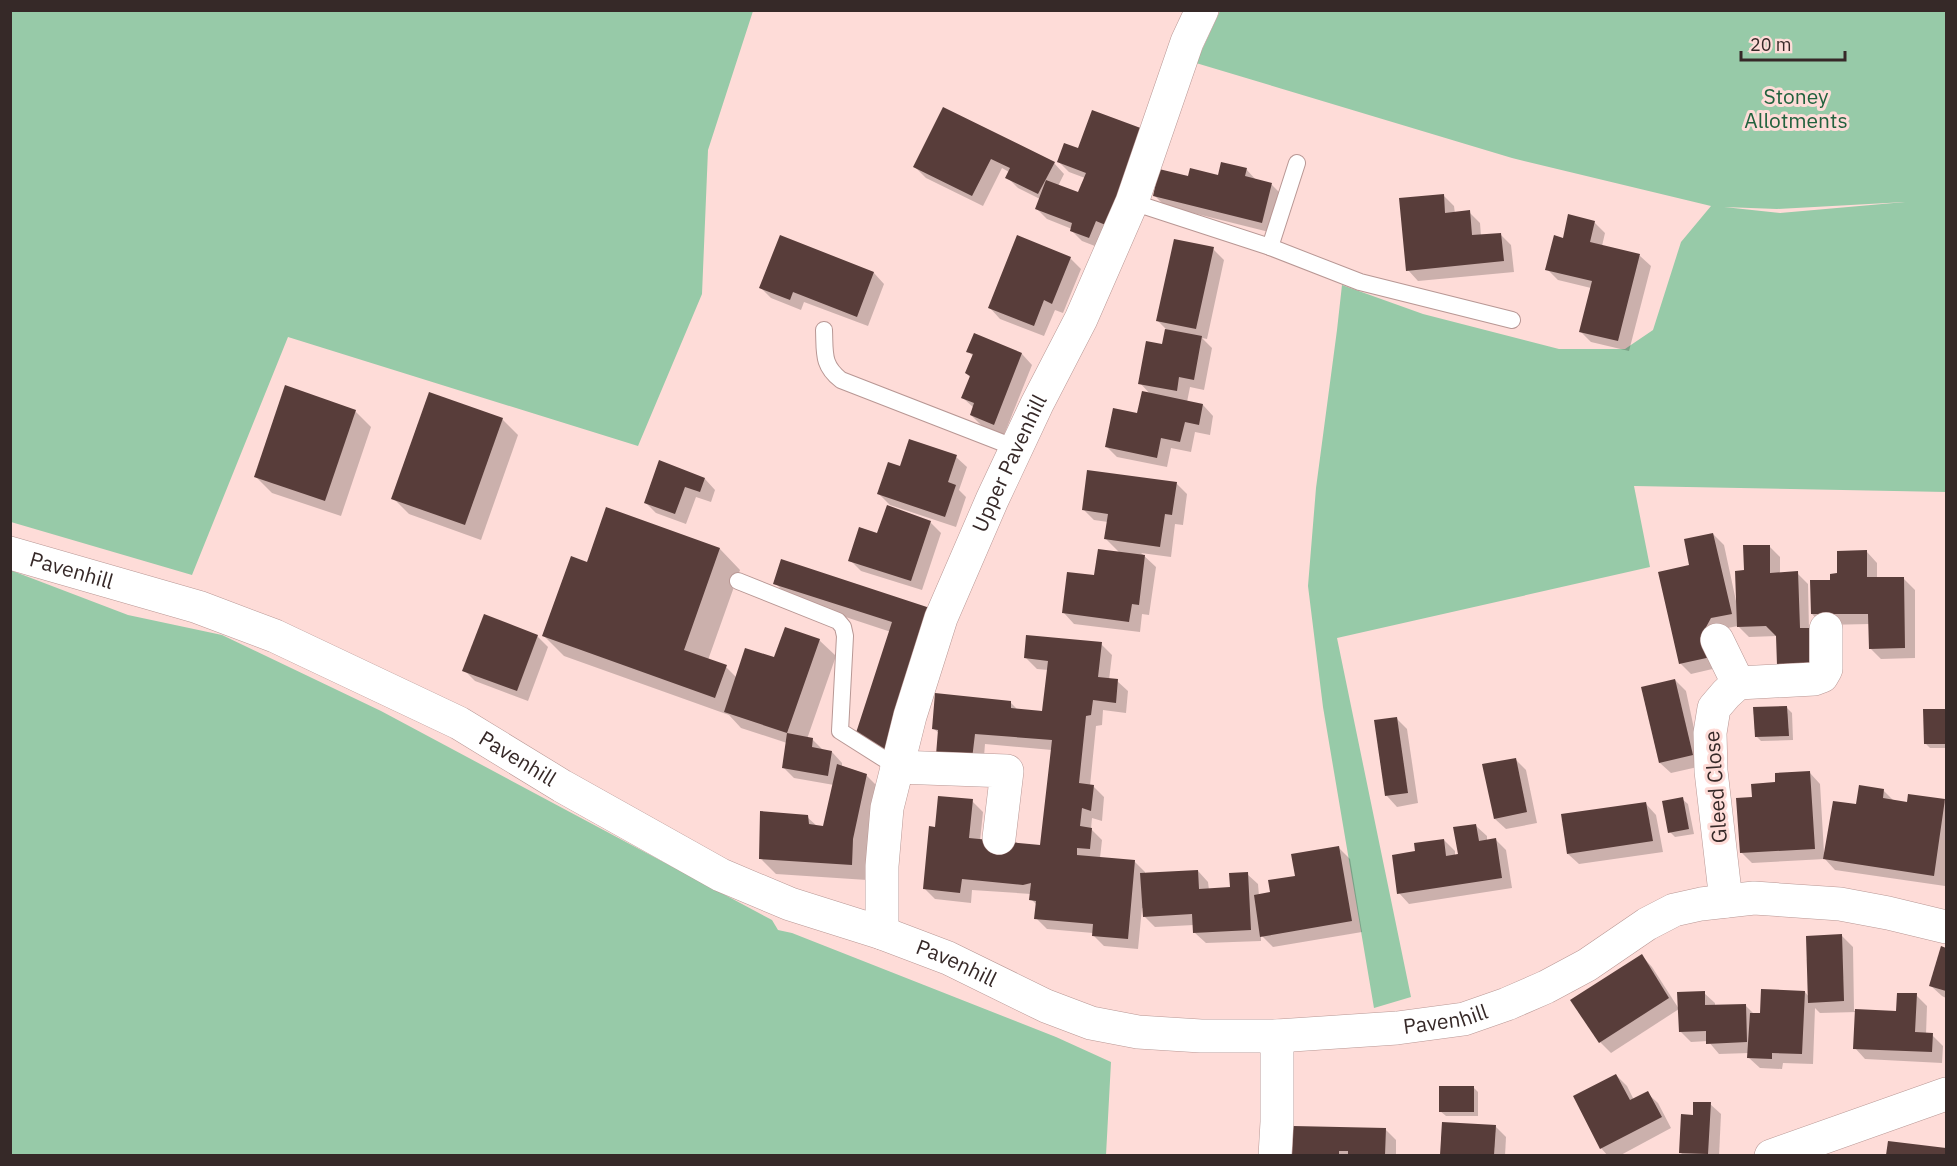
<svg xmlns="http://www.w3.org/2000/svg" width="1957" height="1166" viewBox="0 0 1957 1166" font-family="'IBM Plex Sans',sans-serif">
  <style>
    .green { fill: #97caa8; fill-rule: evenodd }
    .shadow { fill: #0003 }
    .building { fill: #583d3a }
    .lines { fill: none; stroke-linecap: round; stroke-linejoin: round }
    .lane-casing { stroke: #b89794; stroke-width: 18 }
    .street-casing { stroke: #b89794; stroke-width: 34 }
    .secondary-casing { stroke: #b89794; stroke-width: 34 }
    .lane { stroke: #fff; stroke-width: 16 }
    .street { stroke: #fff; stroke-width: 33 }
    .secondary { stroke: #fff; stroke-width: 33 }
    .labels { text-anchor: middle; stroke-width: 6; stroke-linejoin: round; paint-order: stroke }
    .park-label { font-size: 21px; fill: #22623e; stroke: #fedcd8 }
    .street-label { font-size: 21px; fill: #362928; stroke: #fedcd8 }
  </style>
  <rect width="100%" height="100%" fill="#fedcd8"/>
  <!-- green -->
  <g class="green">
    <path d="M10,11H753L708,150L702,294L638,446L288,337L192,575L11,522Z"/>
    <path d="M1220,11H1946V492L1634,486L1650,567L1337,638L1411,997L1374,1008L1323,707L1308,586L1316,488L1337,330L1342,285L1423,314L1559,349H1625L1653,330L1681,242L1711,206L1512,158L1196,63ZM1905,202L1780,213L1724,207L1777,209Z"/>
    <path d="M10,570L128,615L222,635L381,711L772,920L778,930L792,933L1056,1037L1111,1062L1106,1155H11Z"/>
  </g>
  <!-- shadow -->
  <g class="shadow">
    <path d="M944,109L1054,163L1064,174L1058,186L1079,194L1085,178L1069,172L1058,161L1079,150L1107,231L1100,248L1082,241L1071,230L1072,229L1047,219L1036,208L1040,199L1018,188L1007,177L1009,172L1002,168L983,206L926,178L915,167Z"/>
    <path d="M1246,169L1257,181L1272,185L1282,195L1273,233L1165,206L1154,195L1189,178L1219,177Z"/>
    <path d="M1443,195L1454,206L1455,214L1469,212L1480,223L1481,236L1500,234L1511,245L1514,272L1418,281L1408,270Z"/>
    <path d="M1594,222L1605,233L1602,246L1640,256L1651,266L1629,351L1591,342L1580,331L1591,288L1558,280L1547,269Z"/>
    <path d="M780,237L874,273L884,284L868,326L804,302L801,310L771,298L761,288Z"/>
    <path d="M1213,249L1224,260L1207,339L1202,338L1212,348L1204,390L1190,387L1187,402L1203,405L1213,416L1210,435L1195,432L1191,452L1171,448L1167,467L1117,457L1106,446L1138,415L1151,395L1140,383L1163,346L1166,329L1157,320Z"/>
    <path d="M1070,258L1081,269L1063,313L1055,310L1044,336L1000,319L990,308Z"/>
    <path d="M974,335L1022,354L1032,365L1004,435L982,426L971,415L974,408L963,398L971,378L966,373L973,356L968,351Z"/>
    <path d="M355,411L371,427L341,516L272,493L256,477Z"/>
    <path d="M502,419L518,435L481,540L409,514L393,498Z"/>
    <path d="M956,457L967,467L959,490L966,497L956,527L890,505L879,494L901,467Z"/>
    <path d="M705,479L715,490L711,502L696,497L686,524L656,513L645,502Z"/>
    <path d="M1176,483L1187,494L1183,525L1175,524L1171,557L1141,553L1156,567L1149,615L1142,614L1140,632L1074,624L1064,613L1120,553L1106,539L1108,522L1094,520L1084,510Z"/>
    <path d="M607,509L720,549L740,570L708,660L726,667L737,678L819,640L836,656L807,739H812L824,751L832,752L842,763V767L866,775L882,791L867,880L776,874L760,858L807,817L817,826L824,827L834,785L794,778L783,767L787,743L741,728L729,715L564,656L543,635L588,564Z"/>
    <path d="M930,522L941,533L922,590L861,571L850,560L878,534Z"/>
    <path d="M1713,534L1724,545L1736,601L1745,572L1769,546L1780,557V574L1797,573L1808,584L1809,630L1777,636L1749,637L1738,626L1722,629L1721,667L1691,674L1680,663L1691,566Z"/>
    <path d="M1867,552L1877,563V579H1904L1915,590V658L1881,659L1870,648V624L1823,625L1812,614L1832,582Z"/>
    <path d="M775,583L948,627L903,765L872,755L891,632L791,599Z"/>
    <path d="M537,636L548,647L528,701L475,681L464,670Z"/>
    <path d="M1101,644L1112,655L1109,680L1117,681L1128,691L1126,713L1103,710L1102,725L1096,726L1090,786H1093L1104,797L1102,821L1092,818L1091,829L1102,840L1100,858L1134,861L1145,872V874L1198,871L1208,882L1209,890L1232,889L1247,874L1258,884L1259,896L1272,893L1339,848L1350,859L1362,932L1273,947L1261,935V941L1206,943L1195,933L1194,925L1155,927L1144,916V908H1142L1138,949L1104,946L1093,935V933L1047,929L1036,918L1037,905L1031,899V894L972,890L971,903L935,899L925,889L936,828L972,801L983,812L980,841L1042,846L1052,750L985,744L983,769L934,729L1010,702L1018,710L1043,713L1048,670L1037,669L1026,658Z"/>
    <path d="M1675,680L1686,691L1702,766L1671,773L1660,763Z"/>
    <path d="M1787,708L1792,713L1793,740L1761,741L1756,736Z"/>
    <path d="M1925,711H1946V748H1930L1925,743Z"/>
    <path d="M1396,718L1407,729L1418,803L1397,807L1387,796Z"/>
    <path d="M1515,759L1526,770L1537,823L1506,829L1495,819Z"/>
    <path d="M1810,773L1820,784L1824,853L1857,806L1883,790L1895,802L1908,804L1944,801L1946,803V874L1945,886L1835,870L1825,859L1752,863L1741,852L1753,798L1777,784Z"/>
    <path d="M1682,799L1688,804L1694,834L1675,837L1670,832Z"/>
    <path d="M1646,804L1656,815L1663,852L1579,864L1568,854Z"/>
    <path d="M1476,826L1487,836V841L1495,839L1506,850L1512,888L1409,904L1399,893L1417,853L1444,840L1455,851V856H1459Z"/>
    <path d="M1842,936L1853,947L1854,1011L1897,1013L1916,995L1927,1006L1926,1035H1932L1943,1046L1942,1063L1865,1059L1855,1048L1857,1012L1820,1013L1815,1008L1813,1064L1783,1063L1782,1069L1760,1068L1749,1058V1053L1719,1054L1708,1041L1691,1042L1680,1031L1704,993L1715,1003V1007L1745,1005L1755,1015H1761L1805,992L1809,997Z"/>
    <path d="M1942,948L1946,950V998L1942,996L1931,986Z"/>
    <path d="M1642,956L1652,967L1679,1009L1611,1053L1600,1042L1572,1001Z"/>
    <path d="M1616,1075L1627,1086L1634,1100L1647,1093L1658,1103L1671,1128L1619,1156H1608L1601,1148Z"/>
    <path d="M1473,1087L1478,1092V1116H1446L1440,1111Z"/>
    <path d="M1710,1104L1721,1114L1719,1156H1684L1680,1152L1694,1116Z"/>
    <path d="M1444,1123L1495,1126L1506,1137L1505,1156H1442Z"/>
    <path d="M1294,1127L1385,1129L1396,1140V1156H1294Z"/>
    <path d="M1889,1142L1946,1150V1156H1887Z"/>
  </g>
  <!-- building -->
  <g class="building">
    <path d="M943,107L1055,162L1038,194L1005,178L1010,168L991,159L972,196L913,167Z"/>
    <path d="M1092,110L1146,130L1108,226L1096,221L1089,238L1070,231L1072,223L1035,209L1046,180L1078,192L1086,173L1057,162L1064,143L1078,148Z"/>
    <path d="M1221,162L1247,168L1245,176L1272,183L1262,223L1153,196L1159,169L1188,176L1190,168L1218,175Z"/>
    <path d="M1444,194L1445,213L1470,210L1472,235L1501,233L1504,261L1406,271L1399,198Z"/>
    <path d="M1568,214L1595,221L1590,242L1640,254L1618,341L1579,332L1592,281L1545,270L1554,235L1563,238Z"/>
    <path d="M780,235L874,272L857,317L793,292L790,300L759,288Z"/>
    <path d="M1017,235L1071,257L1052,304L1044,300L1034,326L988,308Z"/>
    <path d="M1174,239L1214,247L1196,329L1156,321Z"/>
    <path d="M1165,329L1202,336L1194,380L1179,377L1177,391L1138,384L1146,341L1162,344Z"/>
    <path d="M974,333L1022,353L994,425L970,415L974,403L961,398L970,376L965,373L973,354L966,352Z"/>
    <path d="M285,385L356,410L325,501L254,477Z"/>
    <path d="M1142,391L1203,404L1199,425L1185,422L1180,442L1161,438L1157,458L1105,447L1113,408L1137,413Z"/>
    <path d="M429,392L503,418L465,525L391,499Z"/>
    <path d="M909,439L957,455L948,482L956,485L945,517L877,494L888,462L900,466Z"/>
    <path d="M659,460L705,478L700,492L685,487L675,514L644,503Z"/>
    <path d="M1087,470L1177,482L1172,515L1165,514L1160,547L1104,539L1108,514L1082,510Z"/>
    <path d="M887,505L931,521L911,581L848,561L859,527L877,533Z"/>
    <path d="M606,507L720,548L684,650L727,665L715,698L542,636L571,556L587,562Z"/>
    <path d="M1713,533L1732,614L1711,618L1705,629L1711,657L1679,664L1658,572L1689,565L1684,539Z"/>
    <path d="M1743,545H1770V573L1798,571L1800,628H1810L1811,664L1777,665L1776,636L1766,626L1737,627L1735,571L1744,570Z"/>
    <path d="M1098,549L1145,555L1139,605L1132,604L1129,622L1062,613L1067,572L1094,575Z"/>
    <path d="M1867,550V577H1904L1905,648L1869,649L1868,614H1811L1810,580H1830V574L1837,573V551Z"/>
    <path d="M781,559L933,609L887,750L854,739L892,622L773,584Z"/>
    <path d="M484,614L538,635L517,691L462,671Z"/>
    <path d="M785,627L820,639L787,733L813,738L812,747L832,751L828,776L782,768L787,733L724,712L745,648L774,657Z"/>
    <path d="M1026,635L1102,642L1098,677L1118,679L1116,703L1093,700L1091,715L1086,716L1079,783L1094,785L1091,811L1082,808L1080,826L1092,828L1090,849L1077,848V855L1135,860L1128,939L1092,936L1093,924L1034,919L1036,901L1029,900L1031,883L1023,885L962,879L960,893L923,889L929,826L935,827L938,796L973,799L969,838L1040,845L1052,740L975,734L972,759L936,755L938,730L932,729L935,693L1011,701V708L1042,711L1048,661L1024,658Z"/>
    <path d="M1675,679L1693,755L1659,763L1641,687Z"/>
    <path d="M1787,706L1789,736L1755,737L1753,707Z"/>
    <path d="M1923,709H1946V744H1924Z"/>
    <path d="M1397,717L1408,793L1385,796L1374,720Z"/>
    <path d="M1516,758L1527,812L1494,819L1482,764Z"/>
    <path d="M837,764L867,774L853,839L852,865L759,859L760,811L808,815L809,824L823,826Z"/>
    <path d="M1810,771L1815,849L1740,853L1736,798L1752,797L1751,784L1775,782V773Z"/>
    <path d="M1859,785L1884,789L1883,798L1907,802L1908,794L1945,799L1934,876L1823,859L1833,801L1856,804Z"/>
    <path d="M1683,797L1689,829L1668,833L1662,801Z"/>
    <path d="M1646,802L1653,841L1567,854L1561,814Z"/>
    <path d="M1476,824L1479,841L1496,838L1502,878L1397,894L1392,855L1415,851L1414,843L1444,839L1446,856L1458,854L1453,827Z"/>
    <path d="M1339,846L1352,921L1260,937L1254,895L1270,892L1268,880L1295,876L1291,854Z"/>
    <path d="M1198,870L1199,889L1230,887L1229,873L1248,872L1251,930L1193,933L1192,914L1143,917L1140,873Z"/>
    <path d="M1842,934L1844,1001L1808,1003L1806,936Z"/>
    <path d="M1941,946L1946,948V991L1929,986Z"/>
    <path d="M1642,954L1669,998L1599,1043L1570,1000Z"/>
    <path d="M1761,989L1805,991L1802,1054L1772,1053V1059L1747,1058L1750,1013H1760Z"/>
    <path d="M1705,991V1005L1746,1004L1747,1042L1706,1044V1031L1679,1032L1677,992Z"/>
    <path d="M1897,993H1917L1915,1032L1933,1033L1932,1052L1853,1049L1855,1009L1896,1011Z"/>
    <path d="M1616,1074L1630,1100L1648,1091L1662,1117L1600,1149L1573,1096Z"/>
    <rect x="1439" y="1086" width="35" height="26"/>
    <path d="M1693,1102H1711L1708,1154L1679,1153L1681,1114L1693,1115Z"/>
    <path d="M1442,1122L1496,1125L1494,1155H1440Z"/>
    <path d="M1293,1126L1386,1128L1385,1155H1348V1151H1339V1155H1292Z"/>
    <path d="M1888,1141L1946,1148V1155H1886Z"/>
  </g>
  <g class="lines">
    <!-- lane casing -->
    <g class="lane-casing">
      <g id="lane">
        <path d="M1132,202L1270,247L1360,282L1512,320"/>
        <path d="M1270,247L1297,163"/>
        <path d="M824,330C825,353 822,365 841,380L1016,448"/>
        <path d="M738,581L838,621L843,627L845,636L840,731L897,767"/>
      </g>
    </g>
    <!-- street casing -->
    <g class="street-casing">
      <g id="street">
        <path d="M1717,640L1738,683"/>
        <path d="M897,767L1007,771L999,838"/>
        <path d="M1726,901L1711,771L1710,733L1714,708L1726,694L1738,683L1814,679L1822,676L1826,669V629"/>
        <path id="s1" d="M882,933V866L887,808L910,716L941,618L992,500L1037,404L1081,319L1132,202L1187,42L1202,10"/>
        <path d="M1275,1156L1277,1122V1036"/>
        <path d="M1771,1156L1946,1094"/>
      </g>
    </g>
    <!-- secondary casing -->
    <g class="secondary-casing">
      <g id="secondary">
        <path id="s2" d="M10,553L198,607L275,636L459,723L562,786L721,875L790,904L882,933L948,958L1046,1006L1091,1023L1138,1032L1201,1036H1277L1397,1028L1464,1019L1507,1004L1546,987L1587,965L1647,924L1674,910L1701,904L1754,898L1840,904L1888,913L1946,927"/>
      </g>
    </g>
    <!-- lane -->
    <use href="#lane" class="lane"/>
    <!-- street -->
    <use href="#street" class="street"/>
    <!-- secondary -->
    <use href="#secondary" class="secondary"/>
  </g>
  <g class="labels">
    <!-- park labels -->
    <g class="park-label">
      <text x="1796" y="104">Stoney<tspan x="1796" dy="24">Allotments</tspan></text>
    </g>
    <!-- street labels -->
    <g class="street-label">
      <text dy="7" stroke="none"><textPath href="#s1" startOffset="492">Upper Pavenhill</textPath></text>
      <text dy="7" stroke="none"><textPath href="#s2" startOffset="64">Pavenhill</textPath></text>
      <text dy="7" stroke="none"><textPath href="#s2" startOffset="550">Pavenhill</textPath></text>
      <text transform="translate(1716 787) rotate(-94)" y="7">Gleed Close</text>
      <text dy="7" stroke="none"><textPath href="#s2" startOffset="1036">Pavenhill</textPath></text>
      <text dy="7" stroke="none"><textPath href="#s2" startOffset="1540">Pavenhill</textPath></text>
    </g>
  </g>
  <!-- border -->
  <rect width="1957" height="1166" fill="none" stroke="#362928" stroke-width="24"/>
  <!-- scale -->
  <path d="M1741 51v9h104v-9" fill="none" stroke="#362928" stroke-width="3"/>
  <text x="1750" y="51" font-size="18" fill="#362928" stroke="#fedcd8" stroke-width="4.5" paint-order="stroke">20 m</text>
</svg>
